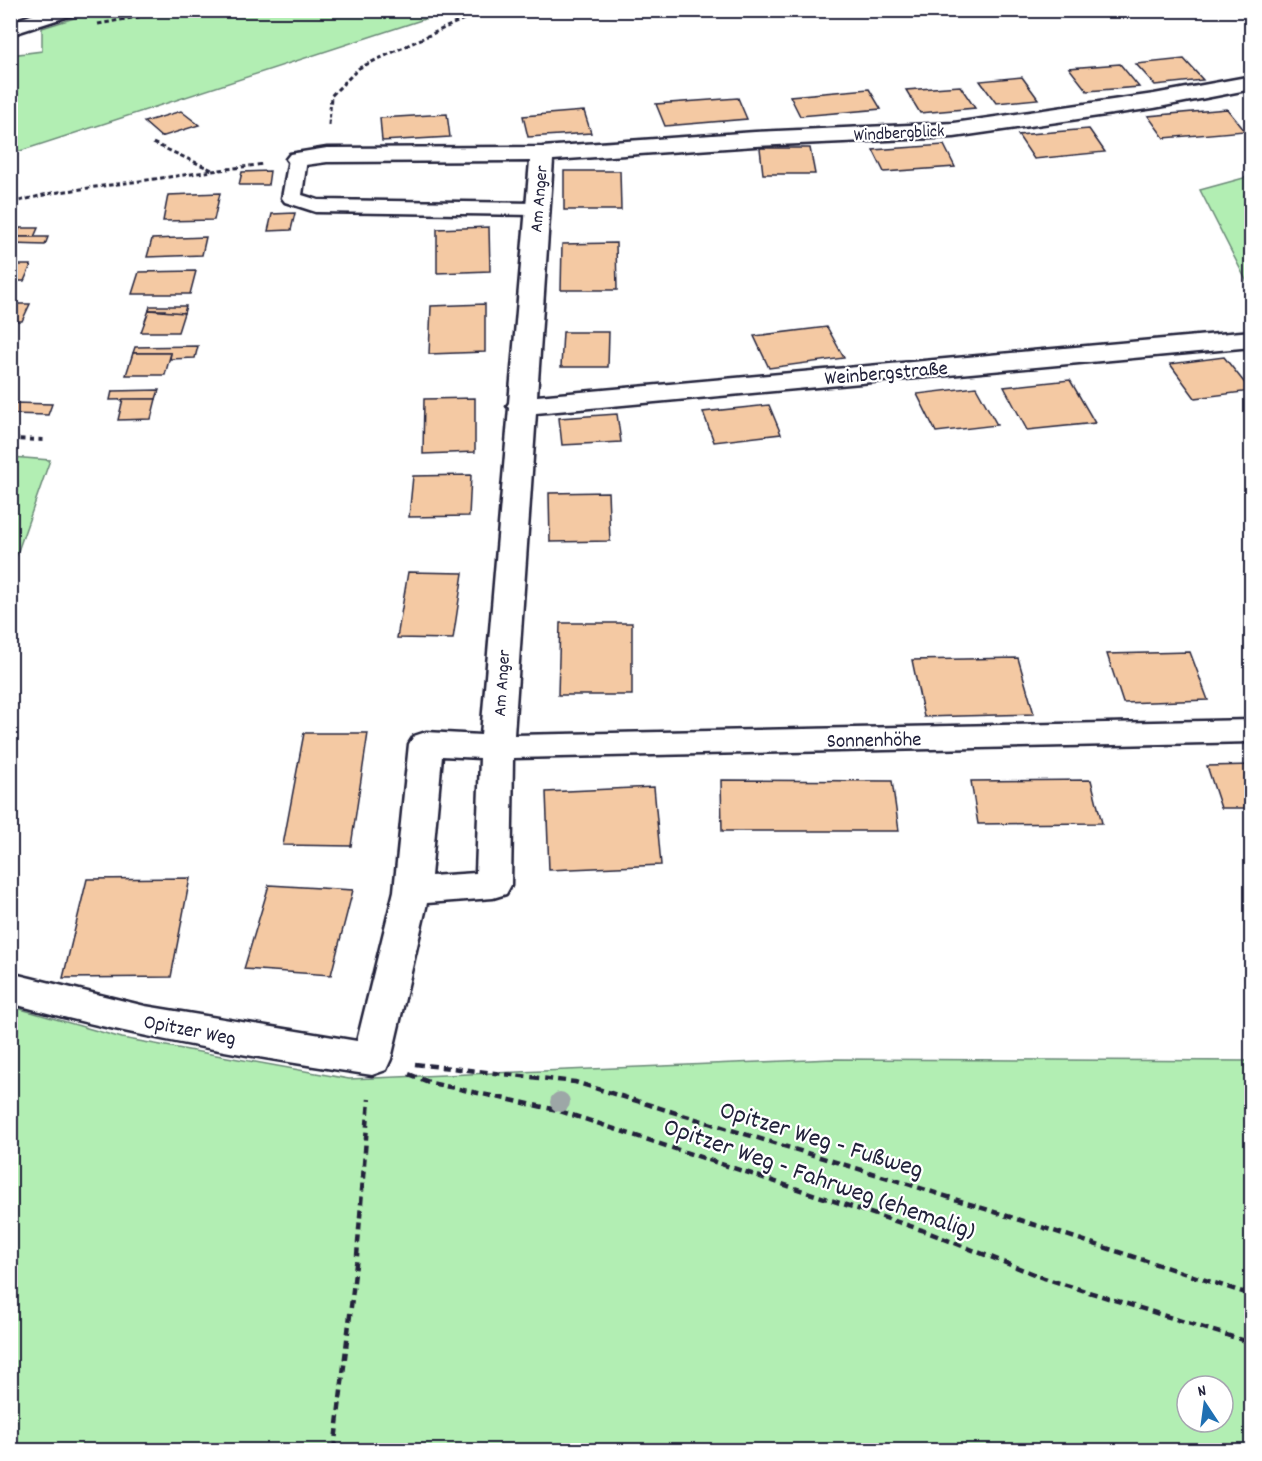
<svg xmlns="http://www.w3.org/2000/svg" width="1262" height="1461" viewBox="0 0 1262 1461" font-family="Dekko,sans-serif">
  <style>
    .green { fill: #b2eeb3; stroke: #6a8877; stroke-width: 1.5; fill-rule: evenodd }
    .building { fill: #f4c9a3; stroke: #22223b; stroke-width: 1.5 }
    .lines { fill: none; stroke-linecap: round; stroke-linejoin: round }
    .service-casing { stroke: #22223b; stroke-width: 5 }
    .minor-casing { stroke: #22223b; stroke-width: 5 }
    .path-far2 { stroke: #22223b; stroke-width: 3; stroke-dasharray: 4.5 3; stroke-linecap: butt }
    .path-far1 { stroke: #22223b; stroke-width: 4; stroke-dasharray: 5 4.5; stroke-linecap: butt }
    .path { stroke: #22223b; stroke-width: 4.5; stroke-dasharray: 8 5; stroke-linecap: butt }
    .service { fill: #fff; fill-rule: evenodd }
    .minor { fill: #fff; fill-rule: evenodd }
    .tree { fill: #9da7a7 }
    .labels { text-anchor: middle; stroke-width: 4.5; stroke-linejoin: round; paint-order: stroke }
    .far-street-label { font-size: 18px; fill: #22223b; stroke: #fff }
    .street-label { font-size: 21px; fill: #22223b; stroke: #fff }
    .near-street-label { font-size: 26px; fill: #22223b; stroke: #fff }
  </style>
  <rect width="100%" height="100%" fill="#fff"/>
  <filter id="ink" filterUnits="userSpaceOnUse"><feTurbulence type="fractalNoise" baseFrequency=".0167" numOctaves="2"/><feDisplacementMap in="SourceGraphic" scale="12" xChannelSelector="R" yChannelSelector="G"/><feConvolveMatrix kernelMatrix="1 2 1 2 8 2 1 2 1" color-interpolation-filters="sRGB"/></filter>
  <g filter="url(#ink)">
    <!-- green -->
    <g class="green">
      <path d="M97,11V10L449,11L11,154V55L42,51V28Z"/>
      <path d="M1251,176H1252L1251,290L1200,190Z"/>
      <path d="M11,457L50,460L11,571L10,457Z"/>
      <path d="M10,1006L122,1038L349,1079L833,1059L1251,1061V1450H11ZM1187,1386H1223V1422H1187Z"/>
    </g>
    <!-- building -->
    <g class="building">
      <path d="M1184,59L1203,80L1155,85L1136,64Z"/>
      <path d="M1120,64L1139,87L1087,91L1069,68Z"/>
      <path d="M1022,77L1038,99L996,103L980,81Z"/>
      <path d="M960,86L975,108L920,113L906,90Z"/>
      <path d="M869,89L881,109L800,116L790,96Z"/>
      <path d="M738,98L747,119L665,126L656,104Z"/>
      <path d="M1227,109L1245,131L1164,138L1148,116Z"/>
      <path d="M181,111L199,125L161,137L144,122Z"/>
      <path d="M584,111L591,133L528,137L523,116Z"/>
      <path d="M447,114L450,137L382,141L380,118Z"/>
      <path d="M1089,129L1105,152L1034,159L1018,135Z"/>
      <path d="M944,145L955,167L884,172L873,150Z"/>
      <path d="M760,148H810L815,174H763Z"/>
      <path d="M270,171L268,185H239L242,172Z"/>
      <path d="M564,171H620L621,210H564Z"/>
      <path d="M220,193L214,220L163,221L168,195Z"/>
      <path d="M295,213L291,230L268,231L272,214Z"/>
      <path d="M489,227L490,271L437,273V229Z"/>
      <path d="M20,228H38L34,237H15Z"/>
      <path d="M15,237H48L45,245L12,244Z"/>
      <path d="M206,237L202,255L147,257L152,239Z"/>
      <path d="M616,243L617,290H561L562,244Z"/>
      <path d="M10,265H31L24,281H10Z"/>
      <path d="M196,271L190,294H132L139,272Z"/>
      <path d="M10,304H30L22,321H10Z"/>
      <path d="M485,304V352L429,354L431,306Z"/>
      <path d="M150,306H186L184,313H164L165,310H149Z"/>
      <path d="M149,310L184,313L178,332H141Z"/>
      <path d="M827,327L844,358L769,368L754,336Z"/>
      <path d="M563,332H609L608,367H561Z"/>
      <path d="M198,346L195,358L170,359L171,353H133L135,347Z"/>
      <path d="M133,353H171L165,375H126Z"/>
      <path d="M1224,357L1251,391L1195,398L1170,364Z"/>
      <path d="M1070,380L1095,423L1027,430L1004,387Z"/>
      <path d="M976,387L997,425L936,432L917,394Z"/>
      <path d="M159,390L156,399L110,400L112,391Z"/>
      <path d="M475,398V452L423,454L424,399Z"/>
      <path d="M123,399H156L151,419L118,420Z"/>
      <path d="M14,403L52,404L48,415L10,414Z"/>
      <path d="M769,405L781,434L714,442L703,412Z"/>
      <path d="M617,414L621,442L562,445L559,418Z"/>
      <path d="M471,475L469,516L409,517L413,476Z"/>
      <path d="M608,492L610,541L550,542L549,493Z"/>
      <path d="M408,572L463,573L453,639L397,638Z"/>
      <path d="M560,623H632V695H558Z"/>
      <path d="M1190,652L1208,700L1123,703L1107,654Z"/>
      <path d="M1018,658L1034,714L924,717L912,660Z"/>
      <path d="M304,733H368L351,846L283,845Z"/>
      <path d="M1252,765V808H1221L1207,766Z"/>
      <path d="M721,780L892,781L899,831H722Z"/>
      <path d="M1091,780L1102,823L978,824L971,781Z"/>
      <path d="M654,787L661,865L549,870L546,792Z"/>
      <path d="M190,878L171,977L63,978L87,879Z"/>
      <path d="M269,885L353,890L331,975L244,969Z"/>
    </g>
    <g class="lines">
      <!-- service casing -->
      <g class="service-casing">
        <path id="service" d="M298,153L305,155L307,159L302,195L318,200L536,203L543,205L546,209L543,213L536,215L316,212L285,202L282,198L289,159L291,155Z"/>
      </g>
      <!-- minor casing -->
      <g class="minor-casing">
        <g id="minor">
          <path d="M46,10H78L75,14L10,35V22Z"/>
          <path d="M1252,76V89L1154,108L954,137L755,146L553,160L537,396L1252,331V347L536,413L514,735L1252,720V742L513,758L511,885L506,894L493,898L427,903L391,1059L386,1070L372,1075C250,1057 129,1036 10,1003V973L145,1006L357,1041L394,891L409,744L414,736L426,732L481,735L509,408L507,406L509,403L530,161L327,162L298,166L290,164L286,159L290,154L327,148L542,147L755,132L954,123L1154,94ZM442,756L480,758L476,873L431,876Z"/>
        </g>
      </g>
      <!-- path-far2 -->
      <g class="path-far2">
        <path d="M98,24L177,10"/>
        <path d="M329,125L331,96L359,68L483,10"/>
        <path d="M153,143L212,170"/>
        <path d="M10,211L15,202L52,193L264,164"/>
      </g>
      <!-- path-far1 -->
      <path class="path-far1" d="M10,439L46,440"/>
      <!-- path -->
      <g class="path">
        <path d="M415,1064L575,1082L911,1185L1252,1295"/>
        <path d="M409,1074L431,1083L557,1110L922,1230L1044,1278L1252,1343"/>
        <path d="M334,1450L357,1256L369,1099"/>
      </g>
      <!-- service -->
      <use href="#service" class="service"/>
      <!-- minor -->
      <use href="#minor" class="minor"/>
    </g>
    <!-- trees -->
    <circle class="tree" cx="560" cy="1102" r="10"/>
  </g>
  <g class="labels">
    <!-- far-street labels -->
    <g class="far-street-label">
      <text transform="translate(899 132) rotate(-3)" y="6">Windbergblick</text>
      <text transform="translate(538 199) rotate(-85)" y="6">Am Anger</text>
      <text transform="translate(501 683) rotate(-86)" y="6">Am Anger</text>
    </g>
    <!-- street labels -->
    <g class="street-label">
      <text transform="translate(886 372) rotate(-5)" y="7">Weinbergstraße</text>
      <text transform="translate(874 739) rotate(-1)" y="7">Sonnenhöhe</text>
      <text transform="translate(190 1029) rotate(11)" y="7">Opitzer Weg</text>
    </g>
    <!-- near-street labels -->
    <g class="near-street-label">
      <text transform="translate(822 1138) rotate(17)" y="9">Opitzer Weg - Fußweg</text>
      <text transform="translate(820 1177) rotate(19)" y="9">Opitzer Weg - Fahrweg (ehemalig)</text>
    </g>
  </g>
  <!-- margin -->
  <rect width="1262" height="1461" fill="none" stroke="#fff" stroke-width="36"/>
  <rect x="18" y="18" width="1226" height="1425" fill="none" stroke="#22223b" stroke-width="2" filter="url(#ink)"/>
  <!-- north arrow -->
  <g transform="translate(1205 1404) rotate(347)"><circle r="28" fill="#ffffff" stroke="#a7a7b1" stroke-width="1.5"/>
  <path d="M0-4.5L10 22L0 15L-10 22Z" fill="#1f6fb2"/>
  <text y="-9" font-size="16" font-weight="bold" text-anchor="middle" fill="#22223b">N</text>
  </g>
</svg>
